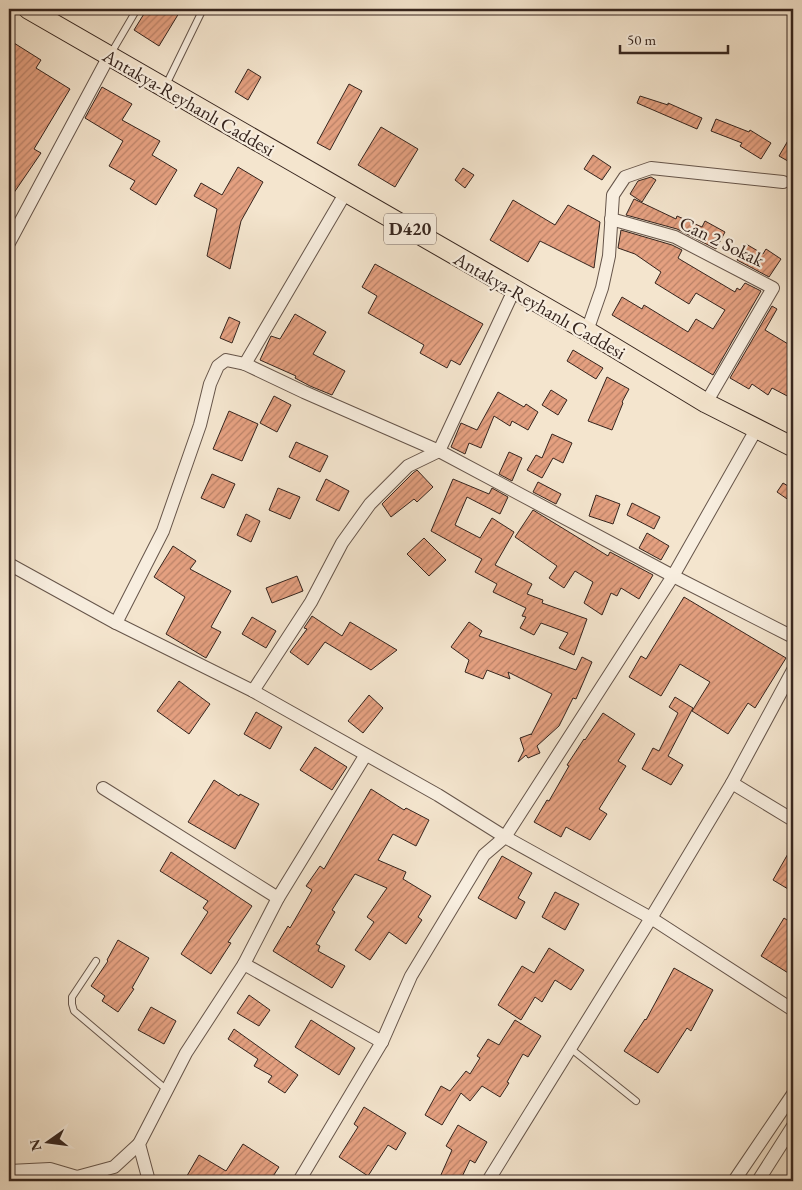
<svg xmlns="http://www.w3.org/2000/svg" width="802" height="1190" viewBox="0 0 802 1190" font-family="'EB Garamond',serif">
  <style>
    .building { fill: url(#building-hatch); stroke: #36251e }
    .lines { fill: none; stroke-linecap: round; stroke-linejoin: round }
    .service-casing { stroke: #66554a; stroke-width: 8 }
    .minor-casing { stroke: #66554a; stroke-width: 14 }
    .primary-casing { stroke: #36251e; stroke-width: 21 }
    .service { stroke: #f8eedf; stroke-width: 6 }
    .minor { stroke: #f8eedf; stroke-width: 12 }
    .primary { stroke: #f4e5ce; stroke-width: 19 }
    .labels { text-anchor: middle; stroke-width: 4.5; stroke-linejoin: round; paint-order: stroke }
    .shield { fill: #f8eedf; stroke: #706158; stroke-width: 1 }
    .shield-label { font-size: 18px; font-weight: bold; fill: #36251e }
    .street-label { font-size: 19px; fill: #36251e; stroke: #f8eedf }
  </style>
  <defs>
    <pattern id="building-hatch" width="6" height="6" patternUnits="userSpaceOnUse" patternTransform="scale(1.25)"><rect width="6" height="6" fill="#e4a080"/><path d="M-1 1l2-2M0 6l6-6M5 7l2-2" fill="none" stroke="#ba8268"/></pattern>
  </defs>
  <rect width="100%" height="100%" fill="#f4e5ce"/>
  <filter id="stains"><feTurbulence type="fractalNoise" baseFrequency=".004" numOctaves="4"/><feColorMatrix values="0 0 0 0 .2 0 0 0 0 .09 0 0 0 0 .02 0 0 0 .5 -.17"/></filter>
  <radialGradient id="worn" r=".72"><stop offset=".6" stop-color="#630" stop-opacity="0"/><stop offset="1" stop-color="#630" stop-opacity=".3"/></radialGradient>
  <!-- building -->
  <g class="building">
    <path d="M147,9H172L179,13L159,46L134,30Z"/>
    <path d="M14,43L41,60L36,68L70,89L34,149L41,153L9,200V51Z"/>
    <path d="M248,69L261,77L248,100L235,92Z"/>
    <path d="M349,84L362,91L330,150L317,143Z"/>
    <path d="M102,87L132,104L122,120L160,141L152,155L177,170L156,205L130,189L135,181L109,166L123,141L85,118Z"/>
    <path d="M640,96L668,105V103L702,118L697,129L637,103Z"/>
    <path d="M716,119L749,132L750,130L771,143L761,159L740,146L742,143L711,131Z"/>
    <path d="M381,127L418,149L395,187L358,165Z"/>
    <path d="M793,132V164L779,156Z"/>
    <path d="M593,155L611,167L602,180L584,169Z"/>
    <path d="M238,167L263,182L241,221L230,269L207,256L217,209L194,196L201,183L222,195Z"/>
    <path d="M463,168L474,175L465,188L455,180Z"/>
    <path d="M651,177L656,180L642,202L630,194L638,181Z"/>
    <path d="M634,199L676,219L677,216L702,227L705,221L725,232L716,249L677,229L626,215Z"/>
    <path d="M513,200L555,225L568,205L600,222L594,268L540,241L528,262L490,240Z"/>
    <path d="M621,230L672,245L682,250L678,258L681,260L735,292L737,288L740,290L745,283L761,291L713,375L612,315L622,297L642,309L644,305L688,332L696,319L713,329L725,310L696,293L689,304L655,283L661,272L635,254L618,248Z"/>
    <path d="M746,244L763,254L766,249L781,259L769,277L737,260Z"/>
    <path d="M375,264L483,324L460,365L451,360L447,368L420,353L424,345L368,313L377,296L362,287Z"/>
    <path d="M772,306L777,309L765,330L793,347V399L772,388L768,395L752,384L749,389L730,378Z"/>
    <path d="M295,314L326,332L313,354L345,371L332,395L310,386L295,378L296,376L260,360L271,336L280,339Z"/>
    <path d="M229,317L240,322L232,343L220,338Z"/>
    <path d="M573,350L603,368L596,379L567,361Z"/>
    <path d="M607,377L629,389L622,402L623,403L612,430L588,421Z"/>
    <path d="M551,390L567,400L558,415L542,405Z"/>
    <path d="M498,392L524,407L526,404L538,412L528,430L512,421L510,426L494,416L481,448L469,443L465,454L451,447L461,423L477,430Z"/>
    <path d="M274,396L291,405L277,432L260,423Z"/>
    <path d="M229,411L258,424L242,461L213,449Z"/>
    <path d="M552,434L572,443L563,463L553,458L542,478L527,470L536,455L542,458Z"/>
    <path d="M296,442L328,456L320,472L289,457Z"/>
    <path d="M509,452L522,458L512,481L499,474Z"/>
    <path d="M417,470L433,487L417,502L414,499L391,517L382,504L413,473Z"/>
    <path d="M212,474L235,484L224,508L201,498Z"/>
    <path d="M326,479L349,491L339,511L316,500Z"/>
    <path d="M453,479L489,494L492,488L508,497L500,514L467,497L455,525L480,538L492,518L514,532L495,565L532,584L527,594L543,600L542,603L587,619L574,655L559,648L568,633L541,623L534,635L520,628L526,617L522,616L526,608L493,592L497,584L475,572L482,559L431,531Z"/>
    <path d="M538,482L561,494L556,504L533,492Z"/>
    <path d="M783,483L793,489V503L777,492Z"/>
    <path d="M278,488L300,497L290,519L269,510Z"/>
    <path d="M596,495L620,504L613,524L589,516Z"/>
    <path d="M632,503L660,517L654,529L627,515Z"/>
    <path d="M533,510L608,556L610,552L653,575L639,599L621,588L617,596L611,593L602,615L584,603L593,582L575,571L564,588L549,578L557,566L515,537Z"/>
    <path d="M246,514L260,521L251,542L237,535Z"/>
    <path d="M647,533L669,546L661,560L639,548Z"/>
    <path d="M424,538L446,560L429,576L407,554Z"/>
    <path d="M173,546L196,561L190,569L231,591L211,627L221,632L206,658L166,634L185,597L154,577Z"/>
    <path d="M297,576L303,591L272,603L266,588Z"/>
    <path d="M684,597L786,658L755,708L748,703L728,734L692,711L710,682L680,664L661,696L629,677L641,656L646,659Z"/>
    <path d="M312,616L342,636L350,622L397,650L371,670L325,642L308,665L290,652L307,629L304,628Z"/>
    <path d="M252,617L276,631L266,648L242,634Z"/>
    <path d="M469,622L482,631L479,636L576,670L582,657L592,662L576,699L573,698L559,726L537,746L540,753L528,758L526,755L518,762L524,750L520,738L531,734V735L552,694L508,672L510,679L487,670L483,679L465,672L469,660L451,647Z"/>
    <path d="M179,681L210,704L189,734L157,711Z"/>
    <path d="M369,695L383,708L363,733L348,721Z"/>
    <path d="M675,697L693,708L668,756L683,765L671,785L642,769L653,748L659,751L678,713L669,707Z"/>
    <path d="M256,712L282,727L270,749L244,734Z"/>
    <path d="M603,713L635,734L618,761L626,766L599,809L607,814L590,840L566,827L561,837L534,822L547,800L549,801L569,766L567,765L584,739L585,740Z"/>
    <path d="M315,747L347,767L332,790L300,770Z"/>
    <path d="M214,780L239,796L240,794L259,804L235,849L188,822Z"/>
    <path d="M371,789L404,810L406,808L429,820L416,846L393,834L378,860L406,872L403,879L431,896L418,917L422,920L406,944L389,932L370,960L355,950L374,922L367,917L387,888L355,874L332,910L335,912L316,944L320,946L318,951L345,966L332,988L273,951L288,926L290,928L312,890L306,886L320,866L324,869Z"/>
    <path d="M793,845V892L773,880Z"/>
    <path d="M171,852L252,906L228,942L231,943L211,974L181,954L208,912L203,908L208,901L160,871Z"/>
    <path d="M502,856L532,873L518,898L525,902L516,919L478,898Z"/>
    <path d="M555,892L579,904L565,930L542,917Z"/>
    <path d="M784,918L793,924V976L761,956Z"/>
    <path d="M118,940L149,958L132,988L134,989L118,1012L102,1001L105,996L91,986L108,961L107,960Z"/>
    <path d="M549,948L584,970L571,990L555,980L542,1002L535,997L521,1020L498,1005L522,966L534,973Z"/>
    <path d="M674,968L713,990L691,1031L687,1028L658,1073L624,1051L645,1019L646,1020Z"/>
    <path d="M249,995L270,1010L259,1026L237,1013Z"/>
    <path d="M151,1007L176,1021L164,1044L138,1030Z"/>
    <path d="M311,1020L355,1048L339,1075L295,1047Z"/>
    <path d="M515,1020L541,1036L528,1057L523,1054L507,1082L509,1083L500,1097L482,1086L470,1101L461,1093L442,1125L425,1115L441,1086L450,1091L466,1071L470,1074L480,1058L477,1056L488,1039L499,1045Z"/>
    <path d="M234,1029L298,1075L285,1093L268,1082L272,1076L254,1066L258,1059L228,1039Z"/>
    <path d="M364,1107L406,1133L396,1150L388,1145L368,1176L339,1157L358,1127L354,1124Z"/>
    <path d="M458,1125L487,1142L475,1163L470,1160L460,1181H449L440,1177L452,1150L446,1146Z"/>
    <path d="M243,1144L279,1167L270,1181H184L199,1155L226,1171Z"/>
  </g>
  <g class="lines">
    <!-- service casing -->
    <g class="service-casing">
      <g id="service">
        <path d="M110,55L137,9"/>
        <path d="M165,87L203,9"/>
        <path d="M96,961L72,997V1004L74,1011L167,1090"/>
        <path d="M570,1048L636,1101"/>
      </g>
    </g>
    <!-- minor casing -->
    <g class="minor-casing">
      <g id="minor">
        <path d="M611,219L675,237L773,288L706,403"/>
        <path d="M9,243L109,56"/>
        <path d="M587,331L602,288L609,256L613,195L625,177L651,168L783,182"/>
        <path d="M245,364L346,192"/>
        <path d="M9,564L116,623L253,691L438,795L505,837L651,918L793,1010"/>
        <path d="M116,623L163,531L200,425L210,384L218,366L226,360L245,364L304,392L439,451L673,576L793,637"/>
        <path d="M253,691L311,602L342,543L370,504L408,466L439,451L514,290"/>
        <path d="M732,783L793,670"/>
        <path d="M103,788L278,898"/>
        <path d="M244,964L382,1042"/>
        <path d="M9,1171L50,1169L77,1177L114,1167L139,1144"/>
        <path d="M149,1181L139,1144L186,1053L244,964L278,898L365,756"/>
        <path d="M299,1181L382,1042L411,976L484,855L505,837L673,576L757,428"/>
        <path d="M488,1181L651,918L732,783L793,820"/>
        <path d="M734,1181L793,1094"/>
        <path d="M758,1181L793,1126"/>
      </g>
    </g>
    <!-- primary casing -->
    <g class="primary-casing">
      <path id="primary" d="M28,9L587,331L706,403L793,447"/>
    </g>
    <!-- service -->
    <use href="#service" class="service"/>
    <!-- minor -->
    <use href="#minor" class="minor"/>
    <!-- primary -->
    <use href="#primary" class="primary"/>
  </g>
  <g class="labels">
    <!-- shield labels -->
    <rect class="shield" x="384" y="213.5" width="52" height="31" rx="4"/>
    <g class="shield-label">
      <text x="410" y="235">D420</text>
    </g>
    <!-- street labels -->
    <g class="street-label">
      <text transform="translate(189 102) rotate(30)" y="7">Antakya-Reyhanlı Caddesi</text>
      <text transform="translate(722 241) rotate(26)" y="7">Can 2 Sokak</text>
      <text transform="translate(540 305) rotate(30)" y="7">Antakya-Reyhanlı Caddesi</text>
    </g>
  </g>
  <!-- margin -->
  <rect width="802" height="1190" fill="none" stroke="#f4e5ce" stroke-width="30"/>
  <rect x="10" y="10" width="782" height="1170" fill="none" stroke="#36251e" stroke-width="2.5"/>
  <rect x="15" y="15" width="772" height="1160" fill="none" stroke="#36251e"/>
  <!-- north arrow -->
  <g transform="translate(48 1142) rotate(256)" stroke="#f8eedf" stroke-width="4" paint-order="stroke">
  <path d="M0-4L9 19L0 12L-9 19Z" fill="#36251e"/>
  <text y="-8" font-size="14" font-weight="bold" text-anchor="middle" fill="#36251e">N</text>
  </g>
  <!-- scale -->
  <path d="M620 45v8h108v-8" fill="none" stroke="#36251e" stroke-width="2.5"/>
  <text x="627" y="45" font-size="15" fill="#36251e" stroke="#f8eedf" stroke-width="4" paint-order="stroke">50 m</text>
  <rect width="100%" height="100%" filter="url(#stains)"/>
  <rect width="100%" height="100%" fill="url(#worn)"/>
</svg>
